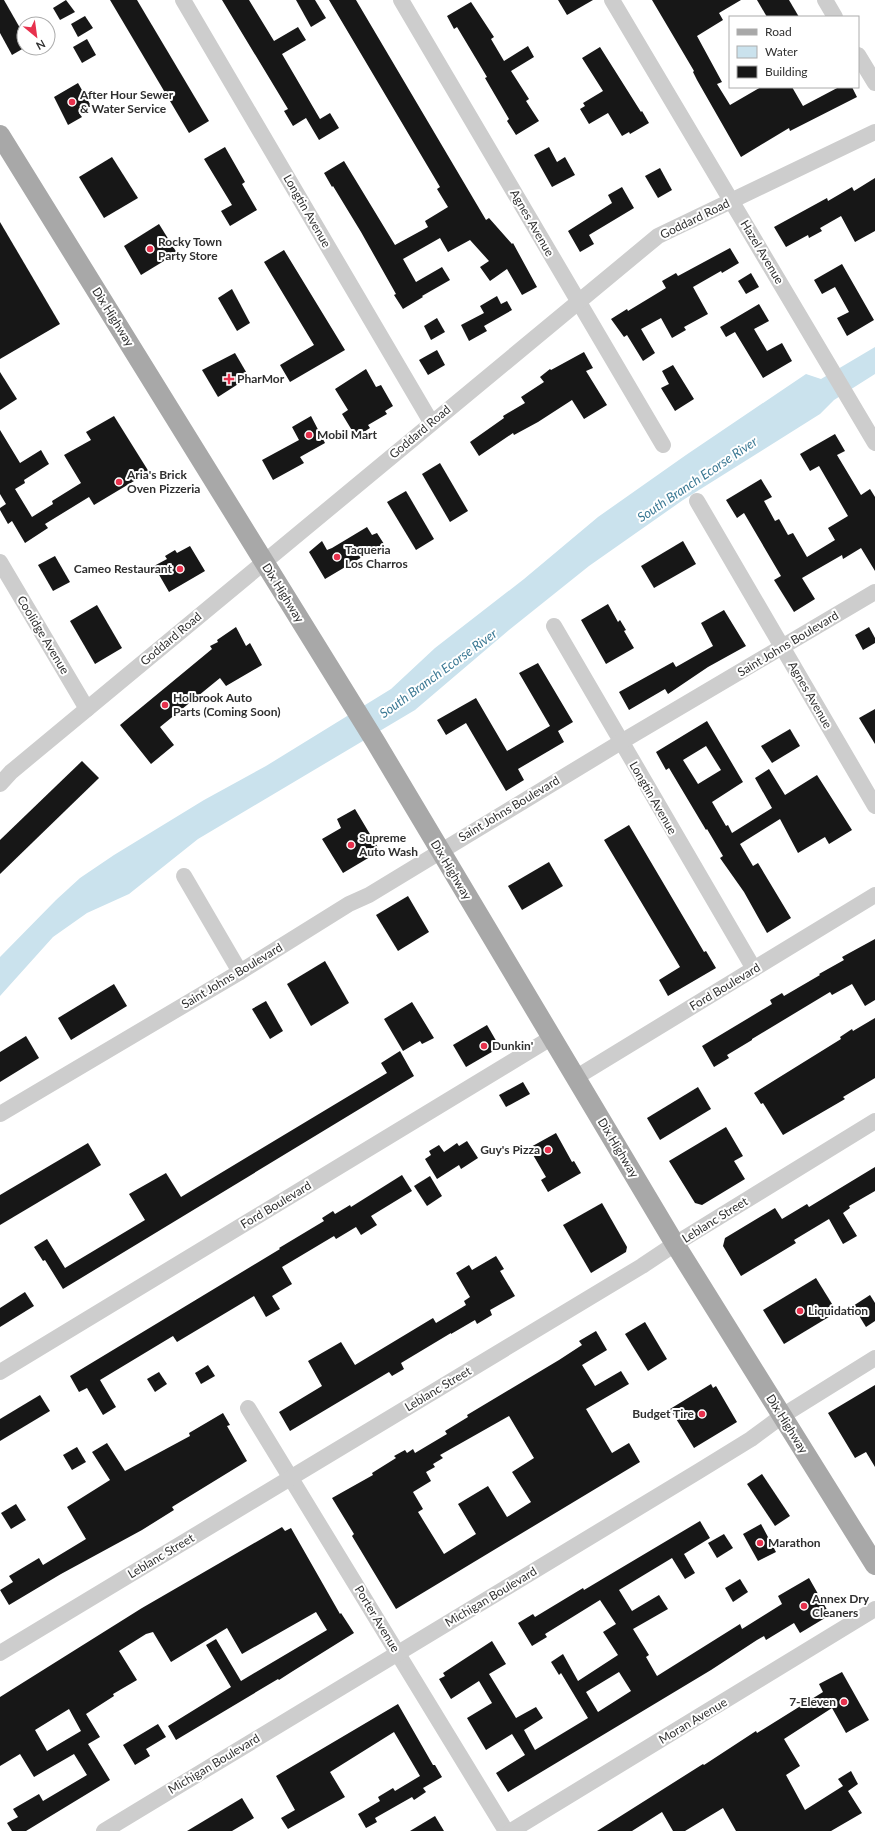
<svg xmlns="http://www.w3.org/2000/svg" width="875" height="1831" viewBox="0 0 875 1831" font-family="Lato,sans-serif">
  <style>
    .water { fill: #cae2ed }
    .building { fill: #171717; fill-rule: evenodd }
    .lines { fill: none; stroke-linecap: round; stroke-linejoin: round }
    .minor { stroke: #cdcdcd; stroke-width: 16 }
    .major { stroke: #a8a8a8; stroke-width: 20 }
    .poi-dot { fill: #e7314d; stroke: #fff; stroke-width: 1.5 }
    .labels { text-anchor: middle; stroke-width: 4; stroke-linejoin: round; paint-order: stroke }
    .poi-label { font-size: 12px; font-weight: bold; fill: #303030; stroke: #fff; text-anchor: start }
    .street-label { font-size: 12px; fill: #303030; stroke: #fff }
    .water-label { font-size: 13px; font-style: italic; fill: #3c7994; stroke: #fff }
  </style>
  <rect width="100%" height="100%" fill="#fff"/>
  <!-- water -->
  <path class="water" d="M875,347V374L834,400L820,414L683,500L589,566L509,630L415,710L198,839L129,894L87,913L53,937L0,996V957L56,900L80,878L114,855L204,800L266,766L391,689L435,648L524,579L598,517L686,455L806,374L821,379Z"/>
  <!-- building -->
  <g class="building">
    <path d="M0,0H4L24,35V48L12,55L0,33Z"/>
    <path d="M66,0L75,12L60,20L53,8Z"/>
    <path d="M110,0H137L209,121L189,133Z"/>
    <path d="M222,0H249L274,41L298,27L306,40L282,54L320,119L330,113L339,128L319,140L306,118L293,126L284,111L288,109Z"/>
    <path d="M296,0H315L326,18L311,27Z"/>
    <path d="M329,0H356L486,220L489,218L512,244L513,243L537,287L522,295L507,269L490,281L480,267L489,261L470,240L448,252L440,238L403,259L416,282L442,267L450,280L422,296L423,297L403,309L394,295L396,294L361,232L333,186L332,187L324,173L344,161L395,245L428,227L425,221L448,207L437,189L440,187Z"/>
    <path d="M558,0H593L567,15Z"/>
    <path d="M652,0H741L719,13L723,20L697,36L722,82L717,84L730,105L761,87H792L803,106L839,87H852L857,97L790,131L789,128L741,157L697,80L693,72L694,71Z"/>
    <path d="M757,0H789L799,17H767Z"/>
    <path d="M471,2L494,37L491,39L504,61L528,46L534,57L511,71L529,99L526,101L539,121L516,135L507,121L509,119L485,78L487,77L457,27L454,29L447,16Z"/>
    <path d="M85,16L93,28L78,37L71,24Z"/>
    <path d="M87,39L96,55L82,63L73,47Z"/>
    <path d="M600,47L641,112L642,111L649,123L630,134L629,132L622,136L608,113L589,124L580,109L585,106L583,103L603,91L582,58Z"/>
    <path d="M78,83L91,106L79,113L82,117L68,125L54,97Z"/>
    <path d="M225,147L245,182L242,184L257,210L230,226L221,211L232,205L204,159Z"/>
    <path d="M549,147L557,162L565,157L575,175L552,187L534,155Z"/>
    <path d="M112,157L138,198L104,218L79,177Z"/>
    <path d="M660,168L672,190L658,198L645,176Z"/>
    <path d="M875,178V231L855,242L841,216L820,228L822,231L809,238L808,235L786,247L774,227L827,198L828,201L852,187L854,191Z"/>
    <path d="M622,187L634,208L589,235L594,244L580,252L568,231L612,203L608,195Z"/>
    <path d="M0,222L60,324L0,359Z"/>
    <path d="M159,224L177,253L141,275L124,246Z"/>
    <path d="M730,248L739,263L722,273L721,271L693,287L708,314L684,327L686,330L672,338L661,318L641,329L655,353L643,361L627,335L624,337L611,319L627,309L628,311L666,288L662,281L676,273L678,276Z"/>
    <path d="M284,250L345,350L290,382L280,365L314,345L264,262Z"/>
    <path d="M842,264L874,320L847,336L837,318L849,312L835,287L822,294L814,280Z"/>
    <path d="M751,273L759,287L746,294L738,281Z"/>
    <path d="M232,289L250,323L237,331L218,298Z"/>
    <path d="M497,296L501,304L507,301L512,310L484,326L487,331L469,341L461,325L484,313L480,306Z"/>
    <path d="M759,304L769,321L754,329L767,351L782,343L792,361L763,378L735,332L726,337L720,327Z"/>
    <path d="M437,318L445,332L431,340L424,326Z"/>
    <path d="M437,350L445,365L428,375L419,360Z"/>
    <path d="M584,352L593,368L586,371L607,405L584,419L572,400L538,422L514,435L513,433L479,456L470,442L504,418L503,416L525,403L521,397L544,382L540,377L550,369L551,370Z"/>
    <path d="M235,353L249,377L218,397L202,370Z"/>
    <path d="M673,365L694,399L675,411L661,388L669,384L662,371Z"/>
    <path d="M366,369L376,387L381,385L393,406L385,411L387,414L368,425L370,428L356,437L342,414L348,410L335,389Z"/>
    <path d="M0,372L17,399L0,410Z"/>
    <path d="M114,416L149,472L94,505L89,497L45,524L48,528L25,543L12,521L8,524L0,510V508L6,504L0,494V430L20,463L41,450L49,464L24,480L25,483L15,489L32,517L53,504L52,501L81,483L64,455L91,440L86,432Z"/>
    <path d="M311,416L325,443L300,457L304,463L273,480L262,460L299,440L292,427Z"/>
    <path d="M835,434L845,451L837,455L861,495L870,489L875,497V571L861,548L843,559L842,555L802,578L815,599L794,612L774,580L781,576L744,513L737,518L726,500L761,479L772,497L764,501L775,521L779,519L788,535L793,533L807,557L835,540L828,528L848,516L819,466L810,471L800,454Z"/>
    <path d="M440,463L468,511L450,522L422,474Z"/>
    <path d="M406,491L434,539L416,550L387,502Z"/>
    <path d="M367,527L372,535L377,533L384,544L325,579L309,552L322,541L327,550L332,548Z"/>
    <path d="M683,541L696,564L654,588L641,566Z"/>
    <path d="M190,546L205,571L169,592L154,566L167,559L165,556L175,550L177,553Z"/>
    <path d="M55,556L70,582L53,591L38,565Z"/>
    <path d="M608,604L618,622L620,620L626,630L624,631L634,648L606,664L581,620Z"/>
    <path d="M97,605L122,648L95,664L70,621Z"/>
    <path d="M724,610L746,646L708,667L668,694L665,689L629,710L619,692L673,662L676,667L713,646L701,623Z"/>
    <path d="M236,627L246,646L250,643L262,665L226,686L220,678L160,727L174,745L151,764L120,725L212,649L210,646L218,642L217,640Z"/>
    <path d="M869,627L875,638V643L863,650L855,635Z"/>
    <path d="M538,663L573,722L558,731L564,742L518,769L524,780L506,791L466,723L446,735L437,720L476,698L507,751L550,726L519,673Z"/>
    <path d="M875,709V744L859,718Z"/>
    <path d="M707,721L743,782L712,802L726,826L728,825L732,833L772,808L755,778L769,769L785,795L817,775L852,830L829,844L825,837L798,853L780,819L740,844L753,866L758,863L791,918L767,933L744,892L720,858L723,856L707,829L706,830L669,768L666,770L656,752ZM706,746L721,770L698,784L683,760Z"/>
    <path d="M790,729L800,746L772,763L761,746Z"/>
    <path d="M82,761L99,778L0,874V840Z"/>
    <path d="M355,809L380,851L343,873L322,839L341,828L337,819Z"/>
    <path d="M629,825L704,952L706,951L716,968L668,996L659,980L680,967L604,840Z"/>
    <path d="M549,862L563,886L522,910L508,886Z"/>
    <path d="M408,896L429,932L398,951L376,915Z"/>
    <path d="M875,939V1000L865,1006L852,984L832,995L830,992L752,1039V1040L727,1055L729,1058L714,1067L702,1046L772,1004L770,1000L782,993L784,996L820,975L819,974L844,960L842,957Z"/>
    <path d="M325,961L349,1003L311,1026L287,984Z"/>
    <path d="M114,984L127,1006L71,1040L58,1018Z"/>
    <path d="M266,1001L283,1031L270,1039L252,1009Z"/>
    <path d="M412,1002L434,1038L422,1044L420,1041L403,1051L384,1019Z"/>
    <path d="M875,1018V1078L843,1097L845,1099L783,1135L763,1103L761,1104L754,1093L841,1039L840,1037L852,1029L853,1031Z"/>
    <path d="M487,1025L498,1044L497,1049L466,1067L453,1045Z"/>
    <path d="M26,1036L39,1058L0,1082V1052Z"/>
    <path d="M400,1051L414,1076L63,1289L45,1260L43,1261L34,1247L47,1239L65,1268L145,1220L129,1194L166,1173L181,1197L387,1073L381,1063Z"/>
    <path d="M523,1082L530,1094L506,1107L499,1095Z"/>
    <path d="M698,1087L711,1109L660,1140L647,1118Z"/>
    <path d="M726,1127L743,1156L734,1161L745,1179L702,1205L695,1203L669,1161Z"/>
    <path d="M556,1133L572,1162L574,1161L581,1173L548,1192L541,1180L546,1177L529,1148Z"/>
    <path d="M467,1141L478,1158L461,1169L459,1165L437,1179L425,1159L431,1155L429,1151L439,1145L444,1152L457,1143L459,1146Z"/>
    <path d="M88,1143L101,1165L0,1225V1195Z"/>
    <path d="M875,1167V1191L849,1206L850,1208L843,1213L857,1236L843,1244L829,1219L794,1240L796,1243L741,1276L723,1246L725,1238L775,1208L782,1219L807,1204L809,1207Z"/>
    <path d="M402,1175L412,1191L371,1216L377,1225L361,1235L356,1227L336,1239L334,1236L282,1267L292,1284L272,1296L280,1309L266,1317L254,1296L177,1342L173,1336L100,1380L116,1407L103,1415L87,1388L79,1392L70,1376L280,1249L279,1248L324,1221L322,1218L333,1211L335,1214L350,1205L351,1207Z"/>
    <path d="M430,1176L442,1196L427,1206L414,1186Z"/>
    <path d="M602,1203L627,1247L626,1252L591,1273L563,1225Z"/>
    <path d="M496,1256L504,1269L500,1271L515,1296L490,1310L492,1315L477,1324L475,1320L451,1334V1333L401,1363L404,1369L392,1376L389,1372L290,1431L279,1412L322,1386L308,1361L341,1342L355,1365L433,1318L436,1323L466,1305L464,1301L470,1297L456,1273L469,1265L472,1270Z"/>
    <path d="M816,1278L837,1312L784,1344L763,1310Z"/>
    <path d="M25,1292L34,1306L0,1327V1308Z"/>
    <path d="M870,1295L875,1303V1321L866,1327L853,1306Z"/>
    <path d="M645,1322L667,1359L648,1371L625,1334Z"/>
    <path d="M596,1331L607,1350L582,1365L595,1386L621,1371L629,1384L586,1409L612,1453L629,1443L640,1462L396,1609L352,1536L354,1534L332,1498L373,1475L372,1473L396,1458L394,1456L405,1450L407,1453L413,1449L415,1453L447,1434L445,1431L468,1417L467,1415L559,1360L582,1345L579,1341ZM509,1416L534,1458L512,1472L531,1502L507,1517L488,1486L458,1504L476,1534L444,1554L418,1512L423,1509L413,1492L431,1481L426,1472L435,1467L433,1464L443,1458L440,1455Z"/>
    <path d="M208,1365L215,1376L201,1384L195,1373Z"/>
    <path d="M159,1372L167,1384L155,1392L147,1379Z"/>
    <path d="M711,1384L713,1388L716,1386L737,1422L694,1448L670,1409Z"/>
    <path d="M875,1385V1467L866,1452L855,1458L828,1413Z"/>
    <path d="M40,1395L50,1411L0,1441V1419Z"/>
    <path d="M223,1413L230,1425L227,1426L247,1461L172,1507L174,1510L142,1530L61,1574L9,1605L0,1590L13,1582L9,1576L39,1558L43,1565L86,1539L67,1507L110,1480L92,1452L107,1443L125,1471L190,1436L189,1433Z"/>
    <path d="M77,1447L86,1462L72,1470L63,1455Z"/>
    <path d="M762,1474L790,1516L775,1526L747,1484Z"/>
    <path d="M16,1504L26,1520L11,1529L1,1513Z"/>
    <path d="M700,1521L710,1538L684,1554L695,1573L685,1579L672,1558L619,1590L632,1611L659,1595L668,1609L633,1629L649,1655L646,1657L657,1676L740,1624L742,1629L782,1604L778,1596L809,1578L830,1615L800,1633L794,1623L766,1640L764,1636L757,1640L711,1670L508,1792L496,1773L525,1755L512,1734L486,1750L467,1718L492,1703L479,1681L451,1699L439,1679L445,1676L443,1673L492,1641L506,1664L489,1674L516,1718L536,1707L543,1718L524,1730L535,1750L588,1718L561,1673L559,1675L551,1662L563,1654L578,1681L618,1655L603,1632L616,1624L600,1600L545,1634L547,1637L532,1646L518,1623L533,1614L535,1617L583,1588L584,1590ZM619,1672L631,1691L598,1712L586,1692Z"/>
    <path d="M761,1524L776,1552L758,1561L743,1534Z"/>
    <path d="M282,1527L285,1531L291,1528L340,1614L341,1613L354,1633L293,1671L279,1680L278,1679L176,1740L168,1726L231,1687L206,1645L216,1639L241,1681L327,1630L316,1612L242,1654L227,1628L171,1662L153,1632L146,1634L119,1651L137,1680L113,1694L114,1696L86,1714L100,1737L88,1744L110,1780L26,1831H12L7,1823L18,1817L13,1809L39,1794L43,1801L87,1775L74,1754L34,1777L20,1754L0,1766V1697L142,1608ZM69,1709L81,1731L47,1751L35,1730Z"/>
    <path d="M724,1534L733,1548L717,1558L708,1543Z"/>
    <path d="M740,1579L748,1592L733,1602L725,1588Z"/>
    <path d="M842,1672L869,1720L846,1733L832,1708L784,1739L800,1766L786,1775L805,1810L843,1786L838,1779L851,1771L858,1784L848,1791L862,1813L831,1831H736L723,1808L685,1831H673L662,1812L632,1831H597L703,1764L704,1765L756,1731L757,1733L823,1692L819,1684Z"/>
    <path d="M398,1704L433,1765H435L442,1777L423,1788L426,1792L414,1800L412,1797L375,1818L377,1822L366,1828L358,1814L380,1801L378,1797L393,1788L395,1791L420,1776L394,1732L330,1772L345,1797L288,1829L281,1818L295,1810L276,1776Z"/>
    <path d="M158,1724L166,1737L146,1749L150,1756L135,1765L123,1745Z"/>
    <path d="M242,1798L254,1818L232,1831H187Z"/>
    <path d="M435,1816L444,1831H410Z"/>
  </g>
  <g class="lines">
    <!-- minor -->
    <g class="minor">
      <path d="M183,0L431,422"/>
      <path d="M401,0L663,445"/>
      <path d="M612,0L875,443"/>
      <path d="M825,0L835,17"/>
      <path d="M858,55L875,83"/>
      <path d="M697,501L875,806"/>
      <path d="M0,562L87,709"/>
      <path d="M554,626L754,969"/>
      <path d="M0,784L11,772L87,709L658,236L875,132"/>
      <path d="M184,876L240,972"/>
      <path d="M575,1078L875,895"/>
      <path d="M0,1114L240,972L349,904L369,895L621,742L875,592"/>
      <path d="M0,1372L551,1038"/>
      <path d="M248,1408L506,1831"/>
      <path d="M0,1653L642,1266L675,1244L875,1121"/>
      <path d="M104,1831L699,1471L751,1439L782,1416L875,1358"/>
      <path d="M511,1831L875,1609"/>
    </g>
    <!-- major -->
    <path class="major" d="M0,135L375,741L675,1244L875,1565"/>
  </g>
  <!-- markers -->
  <g class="poi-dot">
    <circle cx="72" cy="102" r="4"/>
    <circle cx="150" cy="249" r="4"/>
    <path d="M227 373h4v4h4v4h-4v4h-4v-4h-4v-4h4z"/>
    <circle cx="309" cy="435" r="4"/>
    <circle cx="119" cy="482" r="4"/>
    <circle cx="337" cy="557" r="4"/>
    <circle cx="180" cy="569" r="4"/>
    <circle cx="165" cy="705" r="4"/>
    <circle cx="351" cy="845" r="4"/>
    <circle cx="484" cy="1046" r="4"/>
    <circle cx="548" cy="1150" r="4"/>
    <circle cx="800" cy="1311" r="4"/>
    <circle cx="702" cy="1414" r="4"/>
    <circle cx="760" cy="1543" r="4"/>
    <circle cx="804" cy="1606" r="4"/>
    <circle cx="844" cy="1702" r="4"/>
  </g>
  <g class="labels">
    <!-- poi labels -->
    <g class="poi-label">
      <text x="80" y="99">After Hour Sewer<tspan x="80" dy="14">&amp; Water Service</tspan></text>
      <text x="158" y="246">Rocky Town<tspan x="158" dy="14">Party Store</tspan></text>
      <text x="237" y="383">PharMor</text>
      <text x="317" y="439">Mobil Mart</text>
      <text x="127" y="479">Aria's Brick<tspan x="127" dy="14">Oven Pizzeria</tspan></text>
      <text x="345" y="554">Taqueria<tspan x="345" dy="14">Los Charros</tspan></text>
      <text x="172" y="573" text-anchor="end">Cameo Restaurant</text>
      <text x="173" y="702">Holbrook Auto<tspan x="173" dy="14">Parts (Coming Soon)</tspan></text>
      <text x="359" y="842">Supreme<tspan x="359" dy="14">Auto Wash</tspan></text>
      <text x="492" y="1050">Dunkin'</text>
      <text x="540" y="1154" text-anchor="end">Guy's Pizza</text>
      <text x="808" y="1315">Liquidation</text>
      <text x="694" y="1418" text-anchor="end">Budget Tire</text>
      <text x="768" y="1547">Marathon</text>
      <text x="812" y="1603">Annex Dry<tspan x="812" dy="14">Cleaners</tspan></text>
      <text x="836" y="1706" text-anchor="end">7-Eleven</text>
    </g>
    <!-- street labels -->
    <g class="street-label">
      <text transform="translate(307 211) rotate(60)" y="4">Longtin Avenue</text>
      <text transform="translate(695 219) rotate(-26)" y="4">Goddard Road</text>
      <text transform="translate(532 223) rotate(60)" y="4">Agnes Avenue</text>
      <text transform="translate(762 252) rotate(59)" y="4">Hazel Avenue</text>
      <text transform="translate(113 317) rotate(58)" y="4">Dix Highway</text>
      <text transform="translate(420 432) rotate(-40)" y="4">Goddard Road</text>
      <text transform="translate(283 593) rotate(58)" y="4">Dix Highway</text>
      <text transform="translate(43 635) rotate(59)" y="4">Coolidge Avenue</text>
      <text transform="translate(171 639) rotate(-40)" y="4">Goddard Road</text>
      <text transform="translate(788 644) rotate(-31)" y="4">Saint Johns Boulevard</text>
      <text transform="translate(810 695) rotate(60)" y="4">Agnes Avenue</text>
      <text transform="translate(653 798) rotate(60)" y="4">Longtin Avenue</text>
      <text transform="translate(509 809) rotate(-31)" y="4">Saint Johns Boulevard</text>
      <text transform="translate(451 870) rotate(59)" y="4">Dix Highway</text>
      <text transform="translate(232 976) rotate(-31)" y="4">Saint Johns Boulevard</text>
      <text transform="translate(725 987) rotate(-31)" y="4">Ford Boulevard</text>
      <text transform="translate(618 1148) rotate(59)" y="4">Dix Highway</text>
      <text transform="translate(276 1205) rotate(-31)" y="4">Ford Boulevard</text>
      <text transform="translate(715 1220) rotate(-32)" y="4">Leblanc Street</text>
      <text transform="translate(438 1389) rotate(-31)" y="4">Leblanc Street</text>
      <text transform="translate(787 1424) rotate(58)" y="4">Dix Highway</text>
      <text transform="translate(161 1556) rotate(-31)" y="4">Leblanc Street</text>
      <text transform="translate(491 1597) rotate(-31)" y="4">Michigan Boulevard</text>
      <text transform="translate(377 1619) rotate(59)" y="4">Porter Avenue</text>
      <text transform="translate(693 1721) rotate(-31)" y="4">Moran Avenue</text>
      <text transform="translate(214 1764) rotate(-31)" y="4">Michigan Boulevard</text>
    </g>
    <!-- water labels -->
    <g class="water-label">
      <text transform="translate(697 479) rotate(-34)" y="5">South Branch Ecorse River</text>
      <text transform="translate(438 673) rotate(-36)" y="5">South Branch Ecorse River</text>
    </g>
  </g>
  <!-- legend -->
  <rect x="729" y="16" width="130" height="72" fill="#ffffff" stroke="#acacac"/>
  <rect x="737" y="29" width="20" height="6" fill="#a8a8a8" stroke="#acacac"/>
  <text x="765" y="36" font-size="12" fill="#303030">Road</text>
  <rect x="737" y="46" width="20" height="12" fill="#cae2ed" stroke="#acacac"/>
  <text x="765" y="56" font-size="12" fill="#303030">Water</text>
  <rect x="737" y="66" width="20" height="12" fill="#171717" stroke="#acacac"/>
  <text x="765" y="76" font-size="12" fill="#303030">Building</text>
  <!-- north arrow -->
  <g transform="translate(36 36) rotate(151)"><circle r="19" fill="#ffffff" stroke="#acacac"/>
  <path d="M0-3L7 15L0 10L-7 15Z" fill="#e7314d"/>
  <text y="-6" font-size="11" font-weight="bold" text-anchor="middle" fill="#303030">N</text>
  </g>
</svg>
